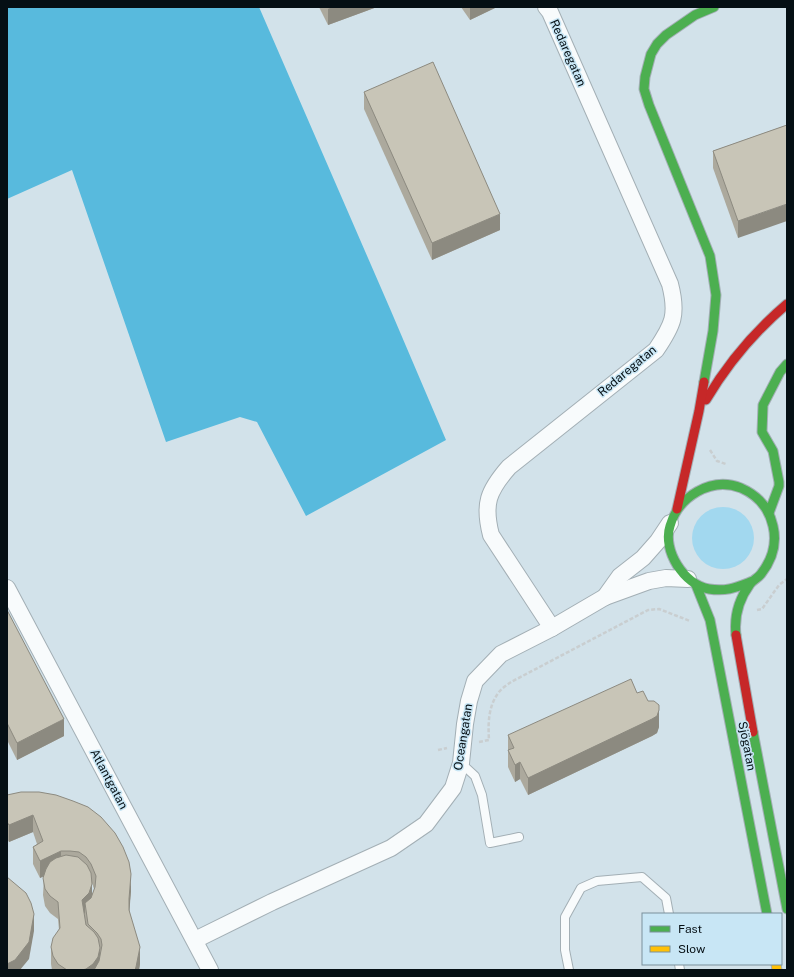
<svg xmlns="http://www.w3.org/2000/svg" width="794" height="977" viewBox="0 0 794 977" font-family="'Public Sans',sans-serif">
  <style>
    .green { fill: #a2d8ef }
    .water { fill: #58badd }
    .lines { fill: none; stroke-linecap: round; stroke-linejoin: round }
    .lane-casing { stroke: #a3afb5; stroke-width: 10 }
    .street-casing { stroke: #a3afb5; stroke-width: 18 }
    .fast-casing { stroke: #a3afb5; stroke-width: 11 }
    .slow-casing { stroke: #a3afb5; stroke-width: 11 }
    .jam-casing { stroke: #a3afb5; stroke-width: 11 }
    .path { stroke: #c9ced0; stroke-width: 2.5; stroke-dasharray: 4 2; stroke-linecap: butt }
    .lane { stroke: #f8fbfc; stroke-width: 8 }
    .street { stroke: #f8fbfc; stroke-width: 16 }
    .fast { stroke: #4caf50; stroke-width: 9 }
    .slow { stroke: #ffc107; stroke-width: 9 }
    .jam { stroke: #c62828; stroke-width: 9 }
    .wall { fill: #aca99d; fill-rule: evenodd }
    .shaded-wall { fill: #8c8a80 }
    .building { fill: #c8c5b7; stroke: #8c8a80 }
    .labels { text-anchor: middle; stroke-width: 3; stroke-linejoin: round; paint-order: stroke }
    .street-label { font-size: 12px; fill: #050f14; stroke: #c8e6f5 }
  </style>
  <rect width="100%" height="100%" fill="#d2e2ea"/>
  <!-- green -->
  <circle class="green" cx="723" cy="538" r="31"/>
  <!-- water -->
  <path class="water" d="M7,7H259L391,311L446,440L306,516L257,422L240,417L166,442L72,170L7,199Z"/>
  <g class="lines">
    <!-- lane casing -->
    <g class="lane-casing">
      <g id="lane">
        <path d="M461,763L475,776L482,795L490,843L519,837"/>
        <path d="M679,964L680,970"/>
        <path d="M569,970L565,950V917L581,888L597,881L642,877L666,898L669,914"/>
      </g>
    </g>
    <!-- street casing -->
    <g class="street-casing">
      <g id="street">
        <path d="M546,7L550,12L670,284C678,315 673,325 656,350L509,467C488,491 483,504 491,535L552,628"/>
        <path d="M7,588L210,970"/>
        <path d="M605,597L620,576L643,558L658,541L670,523"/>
        <path d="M195,940L272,902L391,848L426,824L453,788L461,763L465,724L469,701L475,681L501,654L552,628L605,597L649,581L666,578L688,579"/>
      </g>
    </g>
    <!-- fast casing -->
    <g class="fast-casing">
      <g id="fast">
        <path d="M704,382L713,331L716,295L710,256L649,105L644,89L645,77L651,54L657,44L666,35L695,15L714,7"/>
        <path d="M769,513L779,486V482L773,451L762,432L763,405L780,372L787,364"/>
        <path d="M696,585L710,620L767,914"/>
        <path d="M736,635C734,617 739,599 750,584C753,580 758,578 761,574C772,560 777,543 773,526C769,508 757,495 741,488C711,476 678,497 670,526C662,550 684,585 709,589C727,592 737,587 753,581"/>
        <path d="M753,732L787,909"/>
      </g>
    </g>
    <!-- slow casing -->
    <g class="slow-casing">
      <path id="slow" d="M776,964L777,970"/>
    </g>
    <!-- jam casing -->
    <g class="jam-casing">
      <g id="jam">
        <path d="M706,400C728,363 754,332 787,304"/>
        <path d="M677,509L699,411L704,382"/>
        <path d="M736,635L753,732"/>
      </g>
    </g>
    <!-- path -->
    <g class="path">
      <path d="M710,450L717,461L726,464"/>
      <path d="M757,610L762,609L779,585L787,579"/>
      <path d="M479,742L489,740C488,724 488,706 499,692C502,688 507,685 511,682L648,610L659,609L690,621"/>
      <path d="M438,750L447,748"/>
    </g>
    <!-- lane -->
    <use href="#lane" class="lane"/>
    <!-- street -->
    <use href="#street" class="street"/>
    <!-- fast -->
    <use href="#fast" class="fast"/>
    <!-- slow -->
    <use href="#slow" class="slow"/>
    <!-- jam -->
    <use href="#jam" class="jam"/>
  </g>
  <!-- wall -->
  <g class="wall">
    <path d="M319,7H377L328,25Z"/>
    <path d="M461,7H495V8L470,20Z"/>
    <path d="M364,92L500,230L432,260L364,109Z"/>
    <path d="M787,125L738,238L713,168V151Z"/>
    <path d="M7,610L64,736L17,760L7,740Z"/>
    <path d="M659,727L657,733L652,736L528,795L520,779L515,782L508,767V735Z"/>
    <path d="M7,795L131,891L129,910L140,964L139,970H52L51,964V947L59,930L58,919L50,913L45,906L43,895L44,876L40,878L33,864V847L37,844L33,832L9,842L7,839ZM92,883L94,889L92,895Z"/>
  </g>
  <!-- shaded-wall -->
  <g class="shaded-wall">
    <path d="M332,7H377L328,25V9Z"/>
    <path d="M470,7H495V8L470,20Z"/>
    <path d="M787,204V221L738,238V221Z"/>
    <path d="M500,214V230L432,260V243Z"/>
    <path d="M659,710V727L657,733L652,736L528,795V778Z"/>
    <path d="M64,719V736L17,760V743Z"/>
    <path d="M520,762V779L515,782V765Z"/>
    <path d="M33,815V832L9,842V825Z"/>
    <path d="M61,851V868L40,878V861Z"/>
    <path d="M131,874V891L129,916V899Z"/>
    <path d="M92,884V901L85,903V913L82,916V900Z"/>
    <path d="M34,914V931L29,959L20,970H7V964Z"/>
    <path d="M140,947V964L139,970H135Z"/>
    <path d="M100,948V965L99,970H82Z"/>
  </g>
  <!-- building -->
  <g class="building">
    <path d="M433,62L500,214L432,243L364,92Z"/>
    <path d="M787,125V204L738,221L713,151Z"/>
    <path d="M7,610L64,719L17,743L7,723Z"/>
    <path d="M631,679L637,693L643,691L648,701H654L659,705V710L657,716L652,719L528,778L520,762L515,765L508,750L514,748L508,735Z"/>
    <path d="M21,792H39L56,795L73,801L88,807L101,817L115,833L123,847L129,862L131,874L129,899V910L140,947L136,967L135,970H94L99,961L102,945L101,939L97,933L88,924L85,903L91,898L95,887L96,876L91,864L86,857L79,852L70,851H61L40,861L33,847L43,841L33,815L9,825L7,822V795Z"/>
    <path d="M66,855L78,857L87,865L91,873L92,884L89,893L82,900L86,925L94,932L98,938L100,948L98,957L93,964L86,969L82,970H67L58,964L53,956L51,947L53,938L60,928L58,902L50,896L45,889L43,878L46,869L50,862L56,858Z"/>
    <path d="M7,877L26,893L31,903L34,914L29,942L15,960L7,964Z"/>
  </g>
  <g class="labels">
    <!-- street labels -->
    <g class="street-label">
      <text transform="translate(568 53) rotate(66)" y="4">Redaregatan</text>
      <text transform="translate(627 371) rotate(-40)" y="4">Redaregatan</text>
      <text transform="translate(463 737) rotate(-81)" y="4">Oceangatan</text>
      <text transform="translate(747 746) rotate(79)" y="4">Sjögatan</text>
      <text transform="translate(109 779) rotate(62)" y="4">Atlantgatan</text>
    </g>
  </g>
  <!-- border -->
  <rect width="794" height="977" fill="none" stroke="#050f14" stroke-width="16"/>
  <!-- legend -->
  <rect x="642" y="913" width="140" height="52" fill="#c8e6f5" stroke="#7a909b"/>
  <rect x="650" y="926" width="20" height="6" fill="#4caf50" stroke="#7a909b"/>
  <text x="678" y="933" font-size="12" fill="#050f14">Fast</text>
  <rect x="650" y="946" width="20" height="6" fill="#ffc107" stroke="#7a909b"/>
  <text x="678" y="953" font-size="12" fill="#050f14">Slow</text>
</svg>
